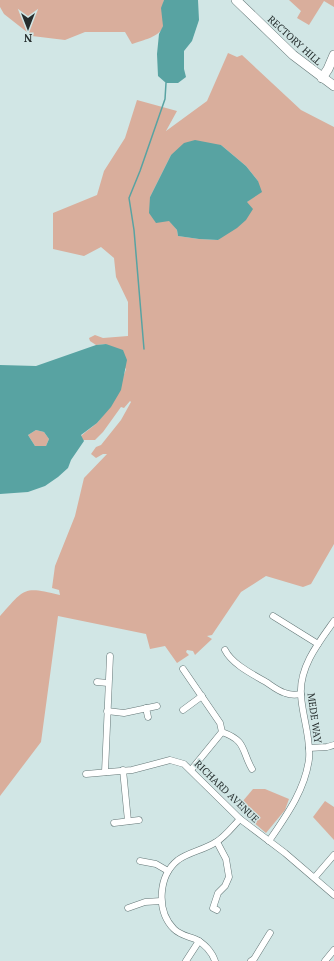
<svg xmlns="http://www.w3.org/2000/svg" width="334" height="961" viewBox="0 0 334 961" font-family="'PT Serif',serif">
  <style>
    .green { fill: #d9ae9c; fill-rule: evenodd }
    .water { fill: #58a3a2; fill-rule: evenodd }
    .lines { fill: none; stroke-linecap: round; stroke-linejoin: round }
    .stream { stroke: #58a3a2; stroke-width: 1.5 }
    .street-casing { stroke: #647777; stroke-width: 7 }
    .secondary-casing { stroke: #647777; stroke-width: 10 }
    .street { stroke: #fff; stroke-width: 6 }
    .secondary { stroke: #fff; stroke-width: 9 }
    .labels { text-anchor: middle; stroke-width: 3; stroke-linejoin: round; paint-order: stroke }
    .street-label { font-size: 10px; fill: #252d2d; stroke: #d1e6e5 }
  </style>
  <rect width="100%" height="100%" fill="#d1e6e5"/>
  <!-- green -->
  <g class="green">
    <path d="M0,0H164C161,10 164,16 163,26C162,36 141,41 132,44L125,32H85L65,40L32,36L4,14L0,7Z"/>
    <path d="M289,0H334V7L324,1L309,25L297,18L301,11Z"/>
    <path d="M228,53L237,57L242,55L301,110L334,127V544L311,584L303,587L266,576L241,592L212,635L207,636L212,639L195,655L193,651L187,650L186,652L189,655L177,663L165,646L150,649L146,634L58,616L41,742L0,796V616C25,588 23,586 60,595L59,590L52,588L55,566L75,516L84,478L107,454H103L96,458L91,454L96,447L101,445L121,420L131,402L130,401L124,408L121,407L103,432L95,440H83L81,436C86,431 93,427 98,422C108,410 121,384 126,369L106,344L96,345L90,341L89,338L95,335L103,338L128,336V302L116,277L114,258L101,247L84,256L53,249V213L97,195L104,171L125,138L137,100L177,111L166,131L207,101ZM221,145L246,166L258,181L256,195L247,202L218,240L199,239L178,236L177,230L150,197L171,155Z"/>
    <path d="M36,430L44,432L49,439L46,446H35L28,435Z"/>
    <path d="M253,789H265L289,799L285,810L266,833L237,808Z"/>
    <path d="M325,801L334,807V840L313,817Z"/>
  </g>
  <!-- water -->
  <g class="water">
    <path d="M164,0H198L199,20L192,41L184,51V69L186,77L178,83H166L158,76L157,54L159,34L163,26L161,8Z"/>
    <path d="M195,140L221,145L246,166L258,181L262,192L247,202L253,209L246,220L237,228L218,240L199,239L178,236L177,230L169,221L156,223L149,213L150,197L171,155L184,143Z"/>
    <path d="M106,344L123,350L127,360L121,390L111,407L97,423L81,435L84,441L71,460L68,468L58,477L45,486L28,492L0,494V365L36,366L96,345ZM36,430L44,432L49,439L46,446H35L28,435Z"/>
  </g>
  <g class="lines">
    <!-- stream -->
    <path class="stream" d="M144,349L134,230L129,198L140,171L165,99L166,83"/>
    <!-- street casing -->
    <g class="street-casing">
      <g id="street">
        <path d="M273,616L318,644"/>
        <path d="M225,650C232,664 252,674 266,682C272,686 278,691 285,693C290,695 296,695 301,694"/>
        <path d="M183,669L220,723L222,732L191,770"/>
        <path d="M97,682L108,683"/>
        <path d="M146,708L148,717"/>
        <path d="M183,710L202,696"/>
        <path d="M107,711L124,713L157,706"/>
        <path d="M222,732C247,741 241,750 252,769"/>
        <path d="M309,748L327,747L334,745"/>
        <path d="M123,770L128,821"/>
        <path d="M105,772L110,656"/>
        <path d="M86,774L132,770L170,760L184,764L240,819L285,853L334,895"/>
        <path d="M114,823L139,820"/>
        <path d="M269,841C286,816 305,790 309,759C311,737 302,716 301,695C299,667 319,642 334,621"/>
        <path d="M217,842L226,859L229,877L225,886L218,893L213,908L217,910"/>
        <path d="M140,861L156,864L168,871"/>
        <path d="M315,877L334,855"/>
        <path d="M128,908L145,902L161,901"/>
        <path d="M186,961L199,941"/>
        <path d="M215,961C212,952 204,943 195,939C187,936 180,935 174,929C156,911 158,876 178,860C189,852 204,850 216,842C225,837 233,826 240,819"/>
        <path d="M251,961L254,959L270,933"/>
        <path d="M325,961L334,950"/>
      </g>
    </g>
    <!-- secondary casing -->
    <g class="secondary-casing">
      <g id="secondary">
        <path d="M236,0L293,55L334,86"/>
        <path d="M322,78L328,69L334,55"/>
      </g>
    </g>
    <!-- street -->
    <use href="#street" class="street"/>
    <!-- secondary -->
    <use href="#secondary" class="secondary"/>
  </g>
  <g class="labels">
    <!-- street labels -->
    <g class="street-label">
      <text transform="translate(295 40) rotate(42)" y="4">RECTORY HILL</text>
      <text transform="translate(315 718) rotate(82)" y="4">MEDE WAY</text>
      <text transform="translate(227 791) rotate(44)" y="4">RICHARD AVENUE</text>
    </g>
  </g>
  <!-- north arrow -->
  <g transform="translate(28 28) rotate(180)" stroke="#d1e6e5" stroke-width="3" paint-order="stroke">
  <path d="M0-3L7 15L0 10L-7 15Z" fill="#252d2d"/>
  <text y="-6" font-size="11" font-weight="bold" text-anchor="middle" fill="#252d2d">N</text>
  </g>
</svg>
